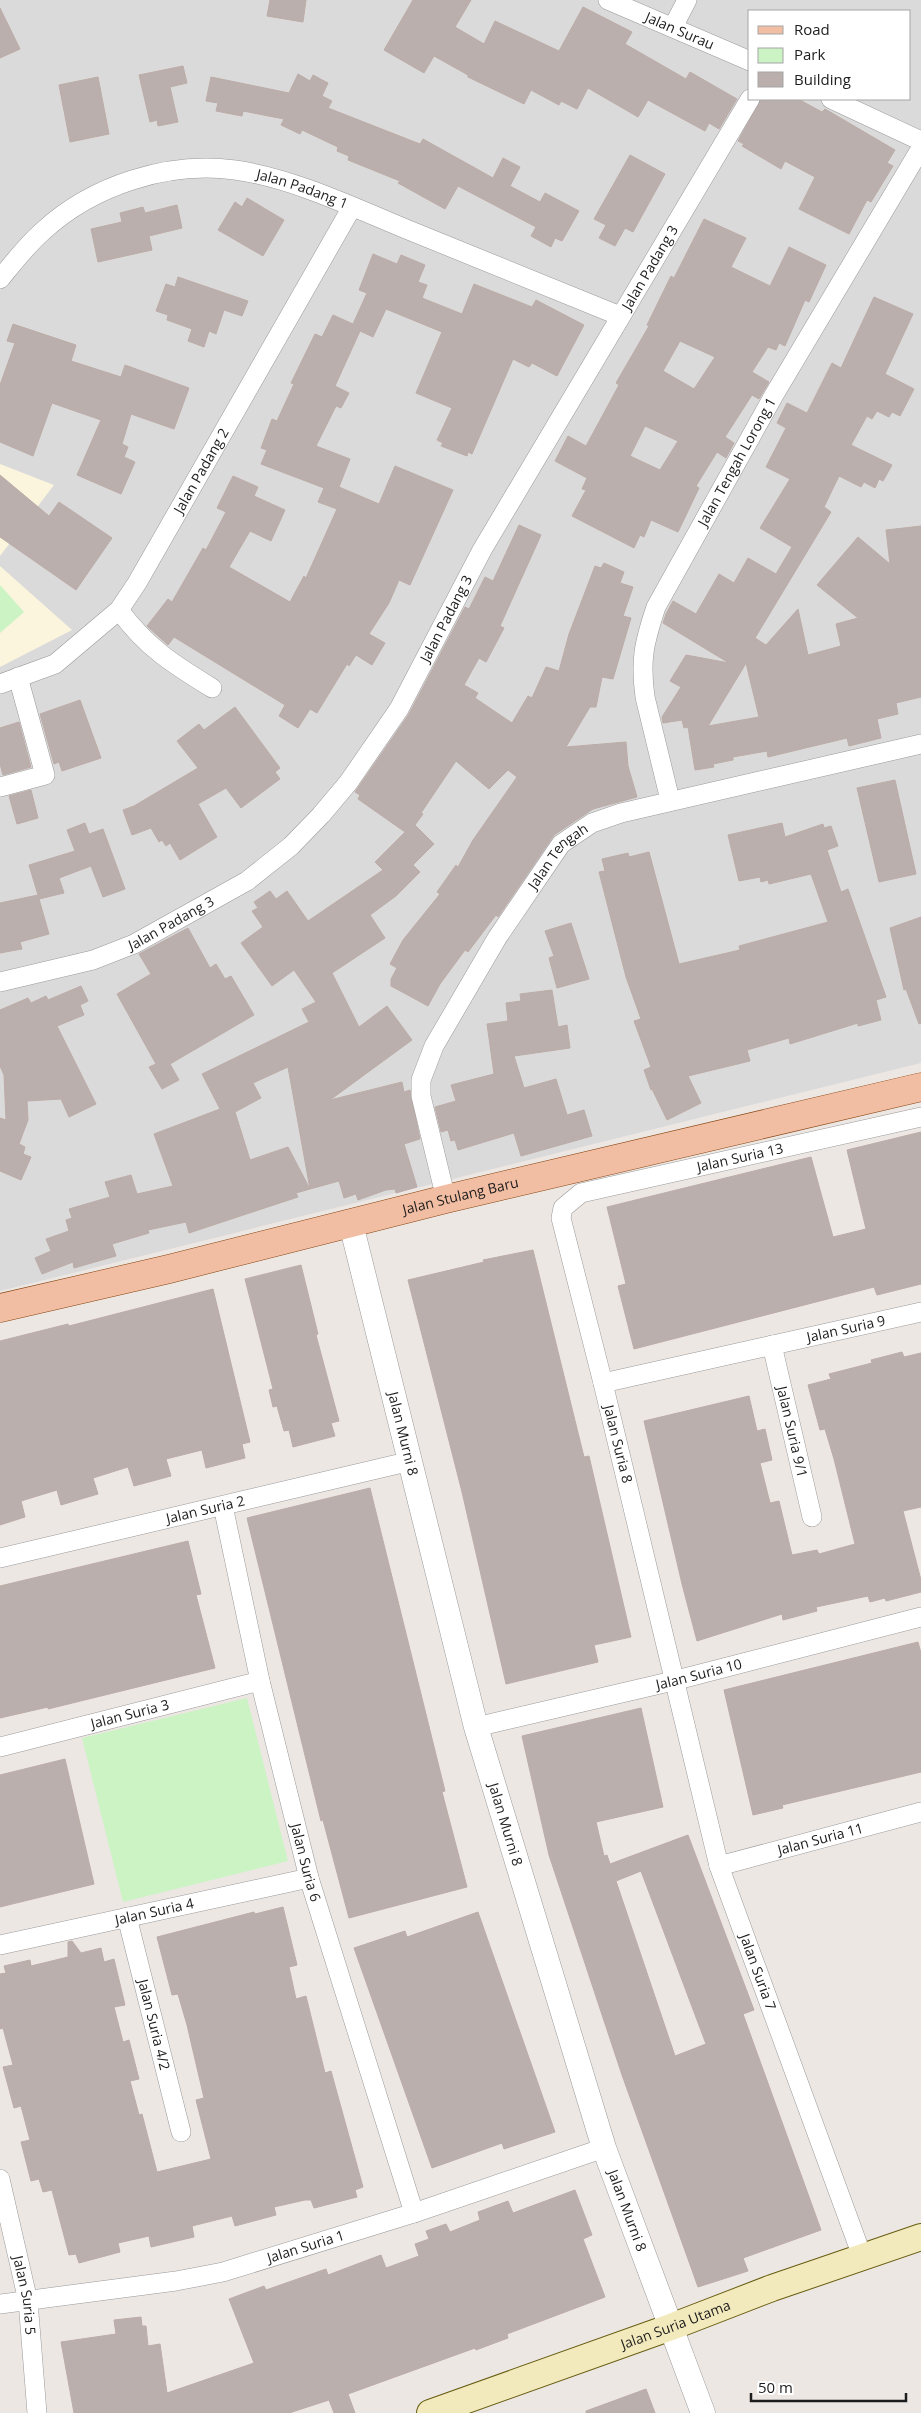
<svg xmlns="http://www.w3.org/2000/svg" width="921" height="2413" viewBox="0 0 921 2413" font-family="'Open Sans',sans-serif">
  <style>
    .residential { fill: #dadada; fill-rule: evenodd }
    .education { fill: #fbf5de }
    .park { fill: #cbf3c4 }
    .building { fill: #baafad; stroke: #bdaca7; fill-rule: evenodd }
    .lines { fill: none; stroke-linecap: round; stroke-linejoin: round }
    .minor-casing { stroke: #9a9a9a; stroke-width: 20 }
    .tertiary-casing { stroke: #9a9a9a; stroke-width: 25 }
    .secondary-casing { stroke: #675d10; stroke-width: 28 }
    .primary-casing { stroke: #86440f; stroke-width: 29 }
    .minor { stroke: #fff; stroke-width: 19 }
    .tertiary { stroke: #fff; stroke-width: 24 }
    .secondary { stroke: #f2e9bc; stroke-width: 26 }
    .primary { stroke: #f2bea3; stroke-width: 28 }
    .labels { text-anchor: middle; stroke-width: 4; stroke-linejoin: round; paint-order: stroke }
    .street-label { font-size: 14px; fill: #1d1d1d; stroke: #fff }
  </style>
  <rect width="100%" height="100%" fill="#ede7e3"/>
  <!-- residential -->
  <path class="residential" d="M0,0H921V1063L0,1291ZM750,11H910V99H750Z"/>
  <!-- education -->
  <g class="education">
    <path d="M0,464L54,485L0,556Z"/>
    <path d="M0,566L72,630L0,667Z"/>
  </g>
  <!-- park -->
  <g class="park">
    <path d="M0,585L24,612L0,633Z"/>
    <path d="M247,1698L288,1861L123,1902L82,1738Z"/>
  </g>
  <!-- building -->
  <g class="building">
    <path d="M270,0H306L303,22L267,16Z"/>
    <path d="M413,0H471L455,27L484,44L495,21L559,51L583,7L632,32L625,44L686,79L690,72L737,99L719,129L709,123L705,131L648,100L638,117L588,88L577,109L561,101L559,105L531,90L524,104L468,77V75L434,56L424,73L384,50Z"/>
    <path d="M0,8L20,49L0,58Z"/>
    <path d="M183,66L187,83L170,87L178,122L158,126L157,120L150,122L139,75Z"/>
    <path d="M298,74L310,81L313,75L328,83L322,96L332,101L328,108L420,144L423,139L493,178L503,158L520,167L510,186L540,202L545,193L579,211L562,241L555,238L551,247L531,236L536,227L458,186L445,209L398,183L400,181L348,160L349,156L337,151L338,147L302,130L300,134L281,125L284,119L243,111L242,116L216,111L218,103L206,101L211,77L289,93Z"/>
    <path d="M98,77L109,134L70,142L59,85Z"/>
    <path d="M761,99H798L822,112L825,109L895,150L887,163L893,166L871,202L867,200L849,234L799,209L815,177L785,161L781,169L742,146L744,144L738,141Z"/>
    <path d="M630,155L665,174L633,232L625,228L615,246L599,238L606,225L594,219Z"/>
    <path d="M247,198L284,220L263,256L218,230L235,202L242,207Z"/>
    <path d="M177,205L182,228L149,236L152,250L98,262L91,229L122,222L120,213L143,207L145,213Z"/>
    <path d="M704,219L746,238L731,267L770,286L789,247L826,265L809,302L805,300L785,346L779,343L776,350L768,347L752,372L769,382L759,399L752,395L725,437L734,443L726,458L717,452L696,486L699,488L678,532L651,520L644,537L640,535L634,548L572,516L586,490L582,489L587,478L555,461L568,436L586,446L619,385L616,383L649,326L647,325L671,276L674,278ZM680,341L715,357L694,389L663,371ZM645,426L678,441L660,470L630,456Z"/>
    <path d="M373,254L397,264L401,255L425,265L418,282L427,285L422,298L462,314L474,284L532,307L536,300L584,325L557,376L532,363L529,367L513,359L472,454L468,452L467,456L441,446L443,443L437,440L452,408L416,393L442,332L386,309L373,337L360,331L335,386L349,393L341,408L336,406L316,446L350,459L339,487L379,504L395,466L453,490L410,585L399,580L389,603L369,634L385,643L372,665L356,655L349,666L347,664L317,713L310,709L298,728L279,716L285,705L174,637L168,645L147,626L168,599L172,602L203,548L206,550L226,512L217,508L233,476L258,487L254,496L285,510L271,541L250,531L229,567L290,602L304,576L306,578L337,509L318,502L324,488L261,464L267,450L261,448L272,419L277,421L294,384L291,383L315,334L322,337L333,315L353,324L367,293L359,290Z"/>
    <path d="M178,277L248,301L242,316L224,310L216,334L209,331L204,347L188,341L192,329L167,320L168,315L156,311L166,284L175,287Z"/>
    <path d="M874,297L913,314L885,374L914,389L900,416L892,412L889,417L877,411L872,419L867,416L851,445L892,465L883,481L879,479L875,488L864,482L861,487L839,476L824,507L831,512L755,638L766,645L798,609L808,655L841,646L836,624L858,618L817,585L858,537L890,564L886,530L921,526V697L896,703L898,714L877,719L881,738L849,746L847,738L768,757L767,751L733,757V760L713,764L714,767L695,770L688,727L684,728L682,720L663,723L662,717L681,687L670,681L686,655L729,663L663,623L666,614L673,601L696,614L719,574L734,583L748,558L776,574L792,547L760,528L790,479L766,467L786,428L777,423L787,403L807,413L832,363L841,368ZM746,663L759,717L708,726L742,670Z"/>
    <path d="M13,324L76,345L71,361L121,377L125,365L189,388L174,429L131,414L122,444L128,447L124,457L135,462L121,494L77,475L101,420L52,403L33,456L0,442V385L15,343L7,341Z"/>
    <path d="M0,475L49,516L59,502L112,538L76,590L0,537Z"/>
    <path d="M519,525L541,535L500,626L504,628L486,662L479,658L464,685L478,693L475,698L512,723L528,696L532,698L546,667L559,671L569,634L595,566L601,568L604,563L624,572L620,583L633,587L623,616L631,618L613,679L602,677L596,707H590L566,747L626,742L628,766L637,797L593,809L554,835L498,917L496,915L468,952L465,950L440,984L428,1006L391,986V979L397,968L390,964L403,940L440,894L437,892L456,865L458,867L473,840L517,777L508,770L489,789L456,761L421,813L423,814L415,825L434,844L413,865L420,872L396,896L370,915L385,938L332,973L359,1027L387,1006L412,1040L330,1100L402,1082L404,1092L410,1090L420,1139L404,1144L417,1187L396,1193L395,1189L386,1190L358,1200L356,1194L344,1198L339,1181L310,1189L288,1067L253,1083L261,1098L235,1112L250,1160L288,1147L310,1189L296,1193L298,1197L189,1233L186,1222L148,1230L149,1233L112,1244L116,1256L74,1268L73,1262L42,1274L35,1258L51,1251L46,1239L69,1231L66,1220L72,1218L69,1209L110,1197L105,1182L131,1175L137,1194L173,1186L154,1134L220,1109L202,1074L309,1022L302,1009L316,1002L294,970L272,986L241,943L263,927L252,911L258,908L254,902L270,891L276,899L287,891L308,921L383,870L375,862L405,832L358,799L360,795L355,792L409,714L465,607L469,609L485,577L493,581Z"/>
    <path d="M80,700L101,758L62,771L59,762L54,764L40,714Z"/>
    <path d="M235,707L280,768L275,772L280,779L241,808L226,788L198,804L217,837L180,860L170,843L166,846L162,840L159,842L151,828L132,835L123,810L134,806L198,768L177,741L199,724L204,730Z"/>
    <path d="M19,722L31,767L3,775L0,764V728Z"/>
    <path d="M895,780L916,874L879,882L857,788Z"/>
    <path d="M31,790L38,818L17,824L9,796Z"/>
    <path d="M85,823L89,834L103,829L125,889L103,897L91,866L59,878L64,893L39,899L49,934L20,942L22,949L0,953V903L38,895L29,865L75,851L67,830Z"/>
    <path d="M782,823L785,837L823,824L824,828L831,826L838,846L827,850L841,892L848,889L886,997L876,1000L881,1020L858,1026V1023L790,1044L789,1038L747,1050L750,1061L688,1076L701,1103L667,1120L652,1089L651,1090L644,1070L651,1067L634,1021L641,1019L626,977L599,872L605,871L602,859L628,853L629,857L649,852L679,964L740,950L739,946L828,922L811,874L769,884L768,880L761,882L760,877L739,881L728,835Z"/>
    <path d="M921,917V1023L919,1024L906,989L904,990L890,928Z"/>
    <path d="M571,923L589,979L557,988L549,958L554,956L545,931Z"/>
    <path d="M188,928L210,968L216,964L225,979L231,976L254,1015L170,1064L179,1080L162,1089L149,1067L156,1064L117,994L151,974L139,954Z"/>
    <path d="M81,986L88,1001L80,1005L84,1015L57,1026L96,1104L69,1117L61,1099L27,1101L28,1120L19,1144L25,1147L23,1154L31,1157L21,1180L0,1171V1118L6,1120L4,1075L0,1066V1010L28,998L31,1003L46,996L48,1000Z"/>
    <path d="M552,990L558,1027L567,1025L570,1048L514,1056L524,1088L556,1079L567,1115L584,1110L592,1136L521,1156L514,1133L458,1150L455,1140L451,1141L448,1130L441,1132L435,1107L456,1101L451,1085L494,1074L487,1024L508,1021L506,1003L521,1001L520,994Z"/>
    <path d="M921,1132V1284L877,1295L874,1287L634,1349L618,1286L626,1284L607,1207L811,1157L833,1237L866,1229L847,1150Z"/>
    <path d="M533,1250L584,1457L589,1456L631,1637L594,1645L598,1662L506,1684L462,1492L408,1280L484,1262L483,1260Z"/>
    <path d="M301,1265L318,1334L316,1335L339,1421L331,1423L335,1436L293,1447L289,1430L284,1431L277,1406L273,1407L269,1390L273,1389L245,1279Z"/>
    <path d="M213,1289L250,1442L242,1444L245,1458L206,1468L202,1450L166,1459L171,1476L134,1486L128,1467L93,1478L98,1494L61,1505L57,1490L21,1501L25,1517L0,1525V1341L68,1324L69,1326Z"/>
    <path d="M902,1352L904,1357L921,1353V1507L903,1511L921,1580V1592L886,1601L885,1598L870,1602L868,1596L816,1607L817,1611L783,1620L782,1614L697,1641L682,1584L644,1421L749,1396L757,1431L765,1429L772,1460L760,1463L770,1503L779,1501L792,1555L817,1550L819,1554L855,1544L834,1459L825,1429L820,1430L808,1385L831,1379L829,1374L872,1363L871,1360Z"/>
    <path d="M370,1488L445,1791L442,1792L467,1887L349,1918L323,1820L321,1821L247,1518Z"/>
    <path d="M188,1541L201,1594L196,1595L215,1668L48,1709V1707L0,1718V1586Z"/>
    <path d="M918,1642L921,1653V1772L782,1805L783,1808L753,1815L724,1690Z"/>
    <path d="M641,1708L663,1807L596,1822L604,1856L607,1855L610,1864L688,1835L754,2010L743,2014L821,2230L743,2258L748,2271L698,2287L622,2075L549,1855L522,1736ZM641,1871L706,2044L675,2056L616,1881Z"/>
    <path d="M65,1759L94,1884L0,1907V1775Z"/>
    <path d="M283,1907L297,1965L289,1967L296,1999L306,1996L325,2073L331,2071L363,2187L355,2190L357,2197L314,2208L311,2200H305L274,2207L276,2215L235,2226L232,2216L192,2226L194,2237L151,2247L149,2236L118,2243L120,2252L79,2263L76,2254L69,2255L52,2190L43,2192L39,2179L31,2181L21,2142L30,2140L21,2106L14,2108L3,2067L13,2065L3,2028L0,2029V1974L6,1973L4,1966L30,1960L31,1966L68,1957V1942L72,1941L81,1953L101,1948L104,1962L114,1959L125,2005L114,2007L123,2042L129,2040L139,2079L130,2081L139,2115L142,2114L157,2172L211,2159L196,2100L204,2098L187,2025L178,1994L172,1995L157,1937L254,1912L255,1914Z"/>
    <path d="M478,1912L555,2132L504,2149L502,2143L432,2168L354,1948L405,1931L407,1937Z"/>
    <path d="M575,2190L592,2235L583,2239L605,2297L507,2334L508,2338L476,2350L475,2348L348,2394L355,2413H334L329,2400L289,2413H74L61,2342L116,2334L114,2320L141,2317L142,2326H146L148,2346L160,2344L167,2393L254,2363L229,2299L264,2286L266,2290L326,2269L328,2275L381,2255L386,2268L419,2256L415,2244L429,2239L426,2231L446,2224L450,2232L480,2220L478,2212L508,2201L513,2213Z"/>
    <path d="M646,2389L655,2413H586V2411Z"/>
  </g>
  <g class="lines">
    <!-- minor casing -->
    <g class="minor-casing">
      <g id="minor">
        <path id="s1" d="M608,0L750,61"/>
        <path d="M673,27L687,0"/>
        <path d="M831,99L921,141"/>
        <path id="s2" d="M0,279C13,263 27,245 43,231C93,185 168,161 235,170C292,178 353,207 406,229C478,258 549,287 620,316"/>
        <path d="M119,610C147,648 173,664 212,688"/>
        <path id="s3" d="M0,684L55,664L119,610L137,583L352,207"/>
        <path d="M0,787L45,775L18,677"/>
        <path id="s4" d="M670,800L645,697C640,660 644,643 656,607L774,395L921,148"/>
        <path id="s5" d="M0,982L93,960L134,944L247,881L291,846L321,815L348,783L399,709L482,550L750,99"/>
        <path id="s6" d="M446,1199L421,1096V1080L434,1046L497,938L561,844L592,823L621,813L921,744"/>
        <path id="s7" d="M772,1345L812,1517"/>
        <path id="s8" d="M603,1383L921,1312"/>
        <path id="s9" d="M223,1506L260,1681L309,1878L414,2213"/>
        <path id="s10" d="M0,1558L411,1461"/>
        <path id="s11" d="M476,1727L673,1681L921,1617"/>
        <path id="s12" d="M0,1747L260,1681"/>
        <path id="s13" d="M719,1866L921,1812"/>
        <path id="s14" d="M127,1917L181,2132"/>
        <path id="s15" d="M0,1945L309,1878"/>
        <path id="s16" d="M0,2179L28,2301L37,2413"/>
        <path id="s17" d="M862,2256L719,1866L603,1383L561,1218L563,1208L581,1193L921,1117"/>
        <path id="s18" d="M0,2304L176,2281L223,2272L414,2213L604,2148"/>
      </g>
    </g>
    <!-- tertiary casing -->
    <g class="tertiary-casing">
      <g id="tertiary">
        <path id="s19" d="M351,1224L476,1727L604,2148L703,2413"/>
      </g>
    </g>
    <!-- secondary casing -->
    <g class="secondary-casing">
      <g id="secondary">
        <path id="s20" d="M430,2413L671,2327L772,2288L921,2237"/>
      </g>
    </g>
    <!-- primary casing -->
    <g class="primary-casing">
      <g id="primary">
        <path id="s21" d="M0,1308L169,1269L446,1199L921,1087"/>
      </g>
    </g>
    <!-- minor -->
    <use href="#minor" class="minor"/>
    <!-- tertiary -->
    <use href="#tertiary" class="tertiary"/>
    <!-- secondary -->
    <use href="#secondary" class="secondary"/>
    <!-- primary -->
    <use href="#primary" class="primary"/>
  </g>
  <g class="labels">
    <!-- street labels -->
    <g class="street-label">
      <text dy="5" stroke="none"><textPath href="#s1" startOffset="78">Jalan Surau</textPath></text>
      <text dy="5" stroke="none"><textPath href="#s2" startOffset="342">Jalan Padang 1</textPath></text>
      <text dy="5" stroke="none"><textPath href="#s5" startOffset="1008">Jalan Padang 3</textPath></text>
      <text dy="5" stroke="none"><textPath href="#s4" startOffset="364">Jalan Tengah Lorong 1</textPath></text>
      <text dy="5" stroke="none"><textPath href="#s3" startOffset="304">Jalan Padang 2</textPath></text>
      <text dy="5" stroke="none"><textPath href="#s5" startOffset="602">Jalan Padang 3</textPath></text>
      <text dy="5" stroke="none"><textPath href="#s6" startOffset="386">Jalan Tengah</textPath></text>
      <text dy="5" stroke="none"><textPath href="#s5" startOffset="182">Jalan Padang 3</textPath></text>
      <text dy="5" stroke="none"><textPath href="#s17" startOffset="1279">Jalan Suria 13</textPath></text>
      <text dy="5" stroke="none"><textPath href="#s21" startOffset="474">Jalan Stulang Baru</textPath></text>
      <text dy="5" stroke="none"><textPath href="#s8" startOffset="249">Jalan Suria 9</textPath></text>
      <text dy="5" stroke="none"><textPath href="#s7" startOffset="89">Jalan Suria 9/1</textPath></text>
      <text dy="5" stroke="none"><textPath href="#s19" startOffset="216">Jalan Murni 8</textPath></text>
      <text transform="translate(618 1444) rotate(76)" y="5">Jalan Suria 8</text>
      <text dy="5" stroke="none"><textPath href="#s10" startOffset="211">Jalan Suria 2</textPath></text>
      <text dy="5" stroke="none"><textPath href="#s11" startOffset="229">Jalan Suria 10</textPath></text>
      <text dy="5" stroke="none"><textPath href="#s12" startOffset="134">Jalan Suria 3</textPath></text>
      <text dy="5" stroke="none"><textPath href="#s19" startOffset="620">Jalan Murni 8</textPath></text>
      <text dy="5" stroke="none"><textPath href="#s13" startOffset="105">Jalan Suria 11</textPath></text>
      <text dy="5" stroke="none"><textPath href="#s9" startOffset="366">Jalan Suria 6</textPath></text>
      <text dy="5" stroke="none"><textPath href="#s15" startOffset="158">Jalan Suria 4</textPath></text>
      <text transform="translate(758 1972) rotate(70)" y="5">Jalan Suria 7</text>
      <text dy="5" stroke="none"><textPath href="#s14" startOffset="111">Jalan Suria 4/2</textPath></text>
      <text dy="5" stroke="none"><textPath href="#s19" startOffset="1025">Jalan Murni 8</textPath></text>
      <text dy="5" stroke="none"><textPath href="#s18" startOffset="312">Jalan Suria 1</textPath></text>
      <text dy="5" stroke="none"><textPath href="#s16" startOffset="119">Jalan Suria 5</textPath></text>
      <text dy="5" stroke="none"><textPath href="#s20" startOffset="261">Jalan Suria Utama</textPath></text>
    </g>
  </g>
  <!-- legend -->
  <rect x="748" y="10" width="162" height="90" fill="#ffffff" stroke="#a5a5a5"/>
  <rect x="758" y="26" width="25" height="8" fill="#f2bea3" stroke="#a5a5a5"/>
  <text x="794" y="35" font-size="15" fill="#1d1d1d">Road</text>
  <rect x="758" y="48" width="25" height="15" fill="#cbf3c4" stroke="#a5a5a5"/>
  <text x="794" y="60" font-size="15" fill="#1d1d1d">Park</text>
  <rect x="758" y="72" width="25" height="15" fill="#baafad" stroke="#a5a5a5"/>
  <text x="794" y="85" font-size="15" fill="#1d1d1d">Building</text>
  <!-- scale -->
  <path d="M751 2393v8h155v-8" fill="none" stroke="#1d1d1d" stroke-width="2.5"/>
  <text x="758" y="2393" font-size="15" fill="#1d1d1d" stroke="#ffffff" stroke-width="4" paint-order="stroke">50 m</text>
</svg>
